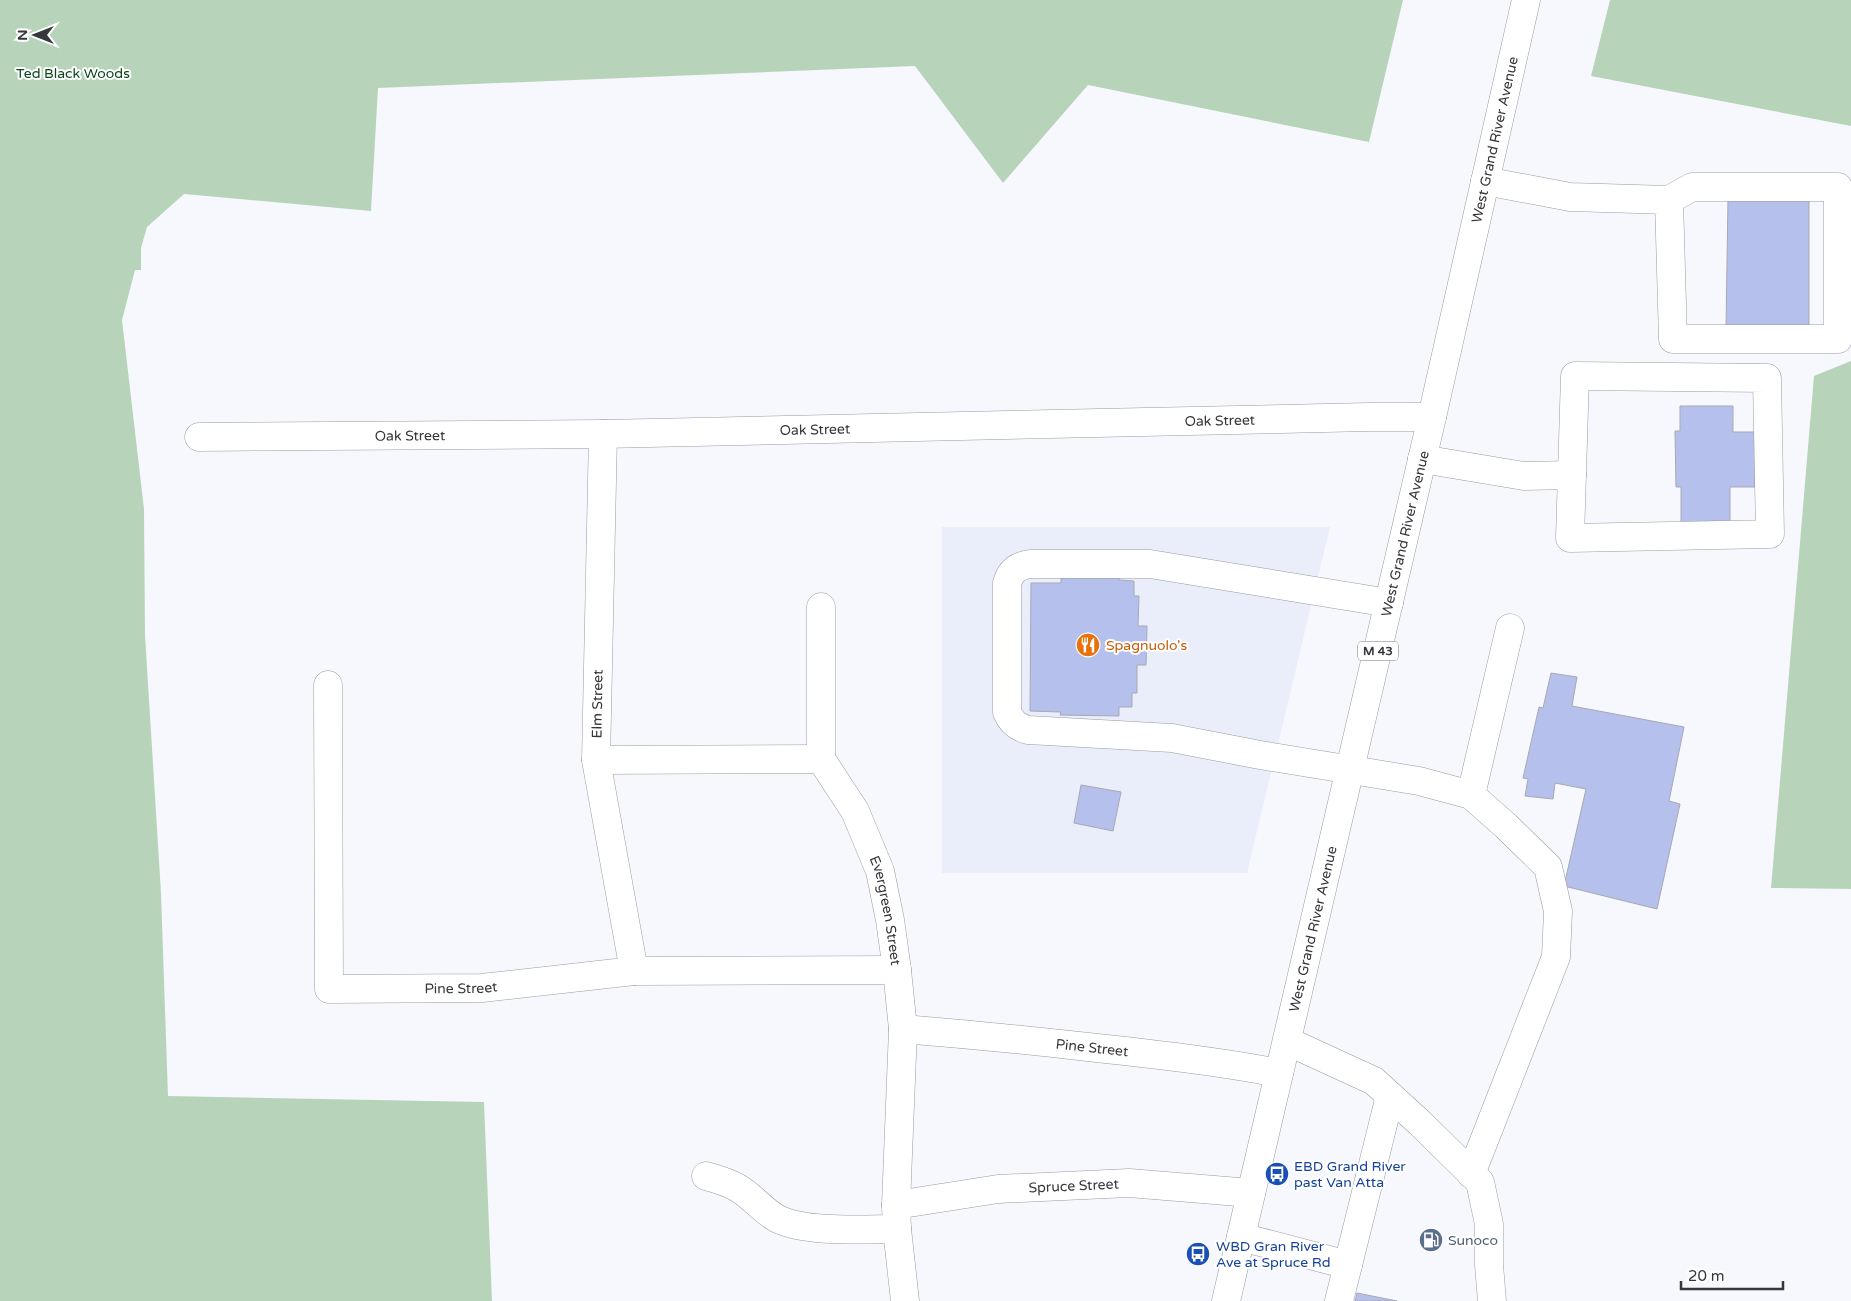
<svg xmlns="http://www.w3.org/2000/svg" width="1851" height="1301" viewBox="0 0 1851 1301" font-family="'Varela Round',sans-serif">
  <style>
    .built { fill: #eaedfa }
    .green { fill: #b7d4ba }
    .building { fill: #b6c0ed; stroke: #a7a9b1 }
    .lines { fill: none; stroke-linecap: round; stroke-linejoin: round }
    .minor-casing { stroke: #999ba3; stroke-width: 29 }
    .major-casing { stroke: #999ba3; stroke-width: 29 }
    .minor { stroke: #fff; stroke-width: 28 }
    .major { stroke: #fff; stroke-width: 28 }
    .labels { text-anchor: middle; stroke-width: 4; stroke-linejoin: round; paint-order: stroke }
    .shield { fill: #fff; stroke: #727376; stroke-width: 1 }
    .shield-label { font-size: 12px; font-weight: bold; fill: #36373b }
    .park-label { font-size: 14px; fill: #09471a; stroke: #fff }
    .street-label { font-size: 14px; fill: #36373b; stroke: #fff }
    .food-label { font-size: 14px; fill: #c56008; stroke: #fff; text-anchor: start }
    .transit-label { font-size: 14px; fill: #164399; stroke: #fff; text-anchor: start }
    .service-label { font-size: 14px; fill: #4e5e75; stroke: #fff; text-anchor: start }
  </style>
  <rect width="100%" height="100%" fill="#f7f8fe"/>
  <!-- built -->
  <path class="built" d="M942,527H1330L1247,873H942Z"/>
  <!-- green -->
  <g class="green">
    <path d="M0,0H1403L1369,142L1088,85L1003,183L915,66L378,88L371,211L184,194L147,227L141,248V270H135L122,320L144,509L145,635L161,893L168,1096L484,1102L492,1301H0Z"/>
    <path d="M1610,0H1851V126L1591,76Z"/>
    <path d="M1851,361V889L1771,888L1814,376Z"/>
  </g>
  <!-- building -->
  <g class="building">
    <path d="M1809,198V328L1726,329L1728,199Z"/>
    <path d="M1680,406H1733V432H1756L1755,487H1730V524H1681V487H1676L1675,431H1680Z"/>
    <path d="M1061,576H1119V580L1134,581V596H1139L1138,626H1147L1146,665H1137V693H1132V707H1119V716L1060,715L1061,712L1030,711L1031,583H1061Z"/>
    <path d="M1551,673L1577,677L1572,706L1684,727L1669,801L1680,804L1657,909L1564,886L1586,789L1555,783L1553,799L1525,796L1528,779L1523,778L1539,707L1543,708Z"/>
    <path d="M1081,785L1121,792L1113,831L1074,823Z"/>
    <path d="M1357,1293L1397,1301H1355Z"/>
  </g>
  <g class="lines">
    <!-- minor casing -->
    <g class="minor-casing">
      <g id="minor">
        <path d="M1485,181L1570,197L1669,200L1673,339H1838V187H1692L1669,200"/>
        <path d="M1575,376L1767,378L1770,534L1570,538Z"/>
        <path d="M603,434L596,760L634,971"/>
        <path id="s1" d="M199,437L603,434L1369,417H1432"/>
        <path d="M1422,459L1524,476L1572,475"/>
        <path d="M1389,603L1150,564H1030C1018,566 1011,570 1007,583V712C1011,722 1017,727 1028,730L1172,738L1260,755L1419,781L1471,795L1506,826L1548,867L1558,911L1556,957L1471,1174"/>
        <path d="M821,607V759"/>
        <path id="s2" d="M328,685L329,989L482,988L634,971L897,970"/>
        <path id="s3" d="M596,760L821,759L855,811L880,871L890,920L897,970L903,1029L896,1205L897,1229L905,1301"/>
        <path d="M1471,795L1510,628"/>
        <path id="s4" d="M903,1029C965,1034 1026,1040 1088,1047C1152,1054 1216,1061 1279,1073"/>
        <path d="M1287,1041L1374,1081L1420,1123L1480,1182L1489,1224V1265L1492,1301"/>
        <path d="M706,1176C717,1179 728,1182 738,1188C753,1197 763,1211 778,1219C807,1233 864,1229 897,1229"/>
        <path id="s5" d="M896,1205L998,1189L1129,1183L1251,1193"/>
        <path d="M1241,1237L1348,1265"/>
        <path d="M1339,1301L1390,1096"/>
      </g>
    </g>
    <!-- major casing -->
    <g class="major-casing">
      <g id="major">
        <path id="s6" d="M1226,1301L1432,417L1526,0"/>
      </g>
    </g>
    <!-- minor -->
    <use href="#minor" class="minor"/>
    <!-- major -->
    <use href="#major" class="major"/>
  </g>
  <!-- icons -->
  <defs>
    <g id="restaurant-disc" transform="scale(1.25)"><circle r="9.5" fill="#e8710a" stroke="#fff"/><path d="M-5-6h1v4h1v-4h1v4h1v-4h1v5L-1.5 .5V6h-2V.5L-5-1ZM5-6V6H3V1.5H1.5Q1.5-4 5-6Z" fill="#fff"/></g>
    <g id="bus-disc" transform="scale(1.25)"><circle r="9.5" fill="#1a4fb4" stroke="#fff"/><path d="M-5-6H5V4H4V6H2V4H-2V6H-4V4H-5ZM-3.5-4V0h7V-4ZM-3.5 1.2v1.5H-2V1.2ZM2 1.2v1.5H3.5V1.2Z" fill="#fff"/></g>
    <g id="fuel-disc" transform="scale(1.25)"><circle r="9.5" fill="#5c6f8a" stroke="#fff"/><path d="M-5.5-6h7V0h2V4h1.3V-2.5L3-4.5l.8-.8L6-3V5H2.5V1h-1V6h-7ZM-4.2-4.7v3.2H.2V-4.7Z" fill="#fff"/></g>
  </defs>
  <g fill-rule="evenodd">
    <use href="#restaurant-disc" x="1088" y="645"/>
    <use href="#bus-disc" x="1277" y="1174"/>
    <use href="#fuel-disc" x="1431" y="1240"/>
    <use href="#bus-disc" x="1198" y="1254"/>
  </g>
  <g class="labels">
    <!-- shield labels -->
    <rect class="shield" x="1358" y="641.5" width="40" height="19" rx="4"/>
    <g class="shield-label">
      <text x="1378" y="655">M 43</text>
    </g>
    <!-- park labels -->
    <g class="park-label">
      <text x="73" y="78">Ted Black Woods</text>
    </g>
    <!-- street labels -->
    <g class="street-label">
      <text dy="5" stroke="none"><textPath href="#s6" startOffset="1192">West Grand River Avenue</textPath></text>
      <text dy="5" stroke="none"><textPath href="#s1" startOffset="1021">Oak Street</textPath></text>
      <text dy="5" stroke="none"><textPath href="#s1" startOffset="616">Oak Street</textPath></text>
      <text dy="5" stroke="none"><textPath href="#s1" startOffset="211">Oak Street</textPath></text>
      <text dy="5" stroke="none"><textPath href="#s6" startOffset="788">West Grand River Avenue</textPath></text>
      <text transform="translate(597 704) rotate(-89)" y="5">Elm Street</text>
      <text dy="5" stroke="none"><textPath href="#s3" startOffset="392">Evergreen Street</textPath></text>
      <text dy="5" stroke="none"><textPath href="#s6" startOffset="382">West Grand River Avenue</textPath></text>
      <text dy="5" stroke="none"><textPath href="#s2" startOffset="436">Pine Street</textPath></text>
      <text dy="5" stroke="none"><textPath href="#s4" startOffset="190">Pine Street</textPath></text>
      <text dy="5" stroke="none"><textPath href="#s5" startOffset="179">Spruce Street</textPath></text>
    </g>
    <!-- food labels -->
    <g class="food-label">
      <text x="1106" y="650">Spagnuolo's</text>
    </g>
    <!-- transit labels -->
    <g class="transit-label">
      <text x="1294" y="1171">EBD Grand River<tspan x="1294" dy="16">past Van Atta</tspan></text>
      <text x="1216" y="1251">WBD Gran River<tspan x="1216" dy="16">Ave at Spruce Rd</tspan></text>
    </g>
    <!-- service labels -->
    <g class="service-label">
      <text x="1448" y="1245">Sunoco</text>
    </g>
  </g>
  <!-- north arrow -->
  <g transform="translate(35 35) rotate(270)" stroke="#ffffff" stroke-width="4" paint-order="stroke">
  <path d="M0-4L9 19L0 12L-9 19Z" fill="#36373b"/>
  <text y="-8" font-size="14" font-weight="bold" text-anchor="middle" fill="#36373b">N</text>
  </g>
  <!-- scale -->
  <path d="M1681 1281v8h102v-8" fill="none" stroke="#36373b" stroke-width="2.5"/>
  <text x="1688" y="1281" font-size="15" fill="#36373b" stroke="#ffffff" stroke-width="4" paint-order="stroke">20 m</text>
</svg>
